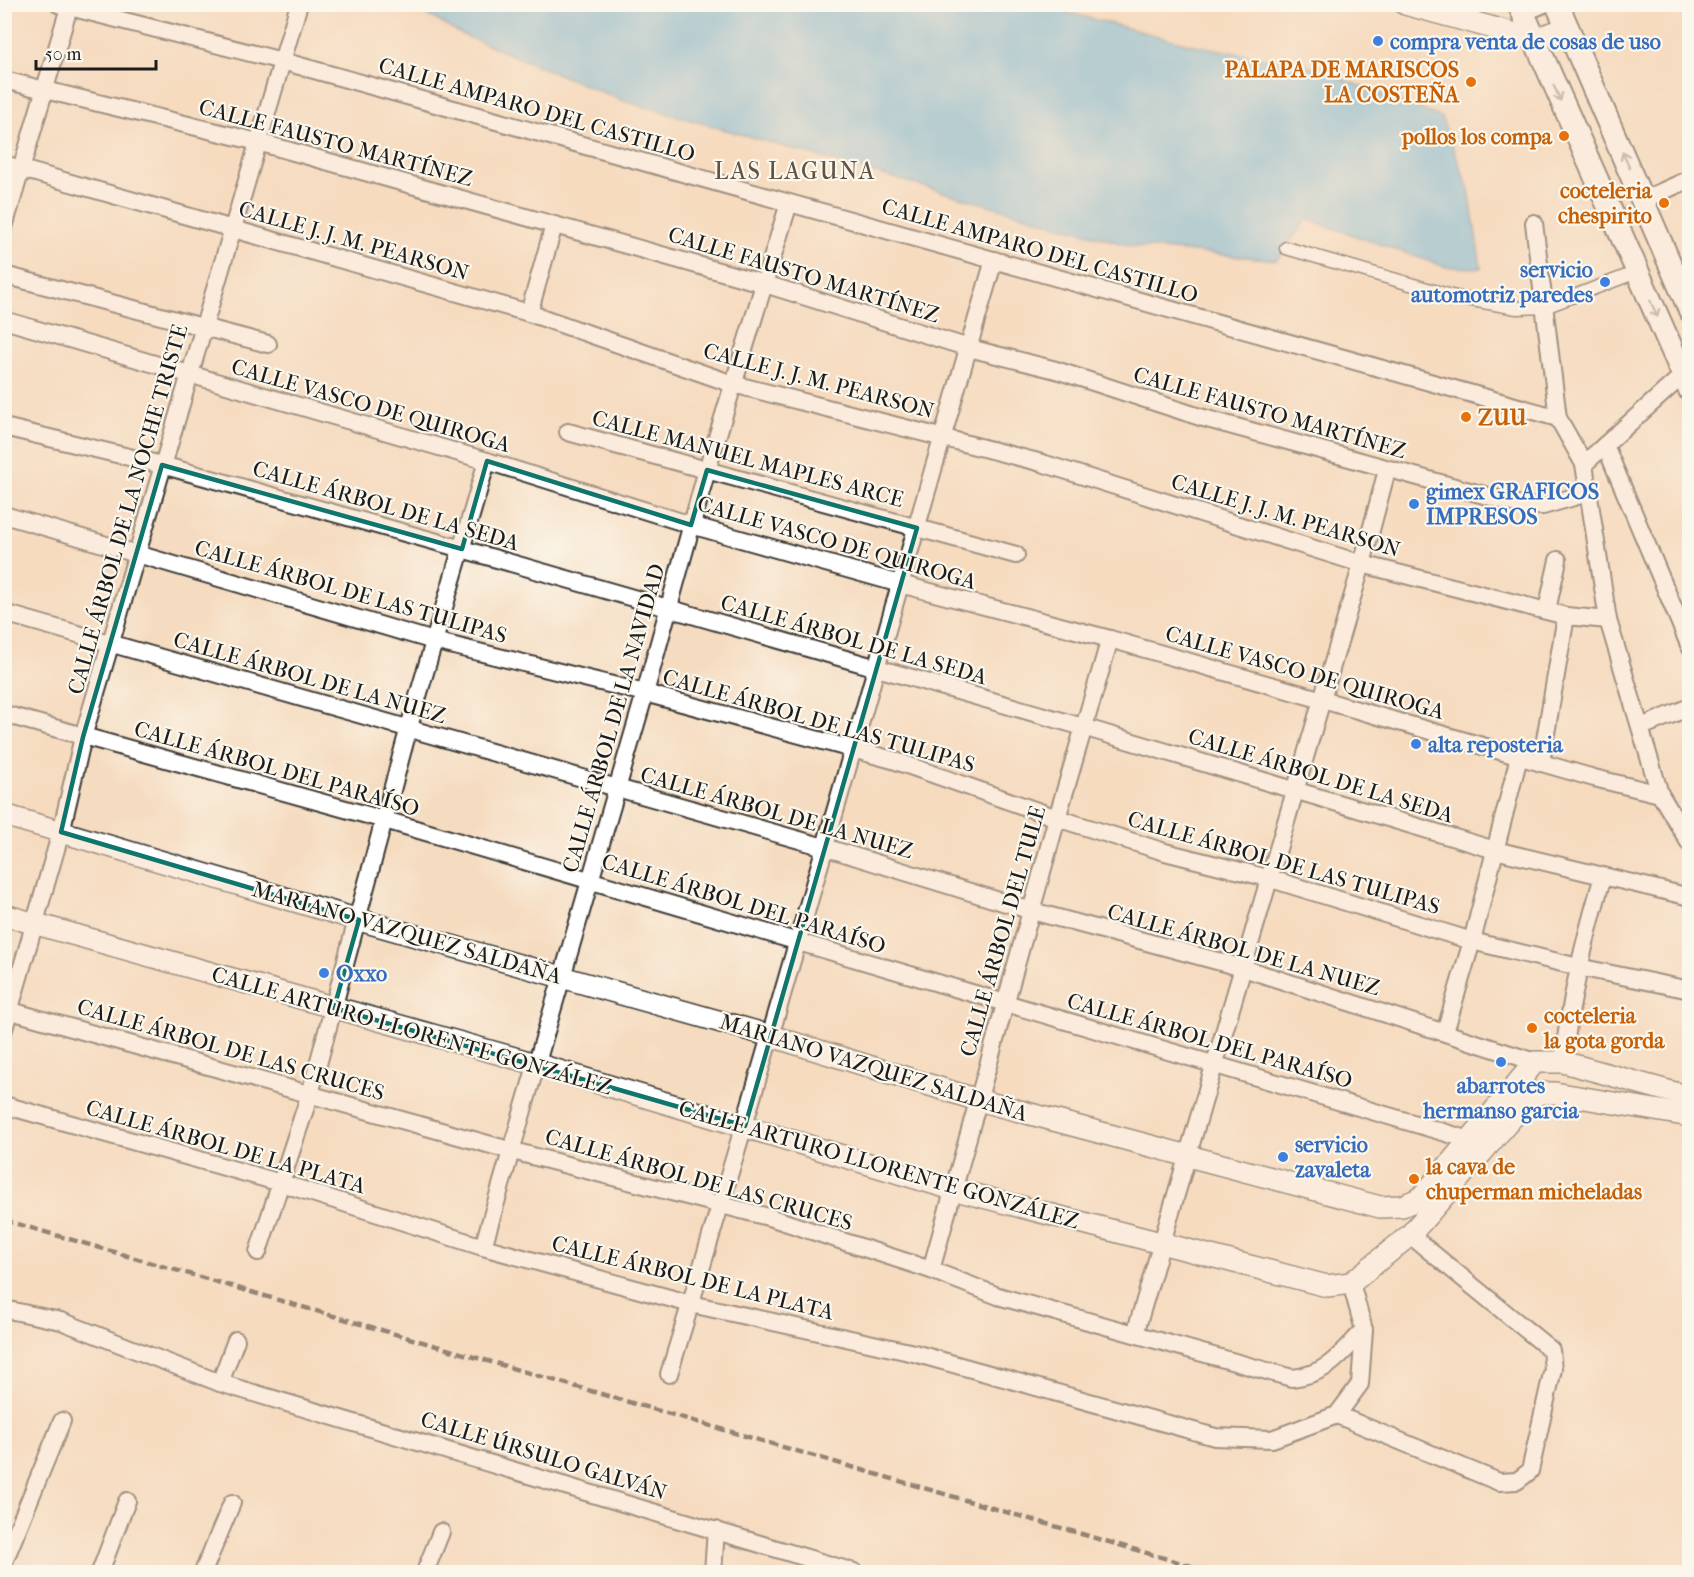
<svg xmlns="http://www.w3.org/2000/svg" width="1694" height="1577" viewBox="0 0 1694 1577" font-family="'IM FELL French Canon',serif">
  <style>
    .water { fill: #6abce5; stroke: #436c80; stroke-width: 1.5 }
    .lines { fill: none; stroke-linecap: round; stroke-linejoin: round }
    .pedestrian-casing { stroke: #3d3934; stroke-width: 15 }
    .minor-casing { stroke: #3d3934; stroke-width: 20 }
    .tertiary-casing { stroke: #3d3934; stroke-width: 24 }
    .secondary-casing { stroke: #3d3934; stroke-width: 26 }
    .pedestrian { stroke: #fff; stroke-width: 12 }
    .minor { stroke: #fff; stroke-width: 16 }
    .tertiary { stroke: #fff; stroke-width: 21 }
    .secondary { stroke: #fff; stroke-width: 22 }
    .rail { stroke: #1c1c1c; stroke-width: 4.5; stroke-dasharray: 9 4.5; stroke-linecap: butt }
    .oneway { stroke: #999 }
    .marked { fill: none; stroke: #0f766e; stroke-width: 4.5; stroke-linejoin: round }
    .shop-dot { fill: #3f7fe0; stroke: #fbf7ec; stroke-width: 2 }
    .food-dot { fill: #e8710a; stroke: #fbf7ec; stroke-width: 2 }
    .labels { text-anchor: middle; stroke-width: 4.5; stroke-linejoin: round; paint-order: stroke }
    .shop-label { font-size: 22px; font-weight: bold; fill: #366cbe; stroke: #fbf7ec; text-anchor: start }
    .food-label { font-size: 22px; font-weight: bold; fill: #c56008; stroke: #fbf7ec; text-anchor: end }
    .street-label { font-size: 22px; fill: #1c1c1c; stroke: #fbf7ec }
    .neighbourhood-label { font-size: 24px; letter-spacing: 1.5px; fill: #615241; stroke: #fbf7ec }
  </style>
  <rect width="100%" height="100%" fill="#fbf7ec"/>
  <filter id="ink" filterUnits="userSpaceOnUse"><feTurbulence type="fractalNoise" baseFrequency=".0167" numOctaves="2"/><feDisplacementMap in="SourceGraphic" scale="12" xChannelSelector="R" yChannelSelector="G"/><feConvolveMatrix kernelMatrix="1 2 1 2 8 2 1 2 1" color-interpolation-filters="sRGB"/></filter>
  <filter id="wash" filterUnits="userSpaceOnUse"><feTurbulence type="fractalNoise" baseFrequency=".008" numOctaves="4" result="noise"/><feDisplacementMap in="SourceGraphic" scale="24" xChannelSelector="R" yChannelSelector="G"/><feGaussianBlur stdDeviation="1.35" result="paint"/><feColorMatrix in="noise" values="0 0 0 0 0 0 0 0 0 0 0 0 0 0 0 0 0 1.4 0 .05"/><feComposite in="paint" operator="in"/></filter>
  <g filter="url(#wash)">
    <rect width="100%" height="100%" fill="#f5dbbf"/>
    <!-- water -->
    <path class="water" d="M410,5H1039L1189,44L1314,68L1441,117L1469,190L1481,268L1446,267L1307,219L1277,260L1131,246L621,100L461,34Z"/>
  </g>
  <g filter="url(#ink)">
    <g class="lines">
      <!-- pedestrian casing -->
      <g class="pedestrian-casing">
        <path id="pedestrian" d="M1286,248L1455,297L1517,308L1545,307L1637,272"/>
      </g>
      <!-- minor casing -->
      <g class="minor-casing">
        <g id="minor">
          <path d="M58,4L282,61L1558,418"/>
          <path d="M1689,4L1690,5"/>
          <path d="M1523,13L1544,4"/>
          <path d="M4,80L258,142L765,284L969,348L1056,370L1200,417L1524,506H1543L1588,493"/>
          <path d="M4,164L529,313L733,384L1042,463L1362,564L1566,616L1608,620"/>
          <path d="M1643,200L1690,179"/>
          <path d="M1534,223L1558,418L1584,464L1608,620L1660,794L1690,844"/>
          <path d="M4,227L70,4"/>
          <path d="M4,275L268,344"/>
          <path d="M529,313L554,225"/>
          <path d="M4,320L487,461L691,525L900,584L1110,639L1594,778L1660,794"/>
          <path d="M4,427L162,465L462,549L1083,727L1495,850L1690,897"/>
          <path d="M568,432L1016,555"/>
          <path d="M1605,445L1690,647"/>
          <path d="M1584,464L1683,375"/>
          <path d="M4,515L434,641L645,693L893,760L1057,818L1165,852L1268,878L1472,941L1578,967L1690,990"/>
          <path d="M1547,610L1558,560"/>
          <path d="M4,613L824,847L1032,911L1243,968L1535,1062"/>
          <path d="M4,714L385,820L1470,1140"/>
          <path d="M1641,727L1690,707"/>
          <path d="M1541,763L1566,616"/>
          <path d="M4,1009L509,1150L772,1218L931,1270L998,1296L1292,1378C1328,1374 1340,1355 1364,1330"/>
          <path d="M4,1029L61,832L83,737L299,4"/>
          <path d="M1445,1032L1472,941L1519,757"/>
          <path d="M1563,1062C1570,998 1585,938 1603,876"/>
          <path d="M4,1105L281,1183L483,1247L691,1304L914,1353L1215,1437L1272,1439L1337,1415L1360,1384L1364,1330L1351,1283"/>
          <path d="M483,1247L645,693L707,470L789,203"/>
          <path d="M258,1252L310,1094L409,727L487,461"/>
          <path d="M931,1270L1057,818L1110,639"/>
          <path d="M4,1309L61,1321L220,1383L854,1572"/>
          <path d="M1135,1334L1362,564L1387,470"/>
          <path d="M669,1374C783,1004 885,631 994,260"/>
          <path d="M220,1383L236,1340"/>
          <path d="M1337,1415L1499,1482L1517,1481L1530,1471L1553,1369L1551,1350L1410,1235"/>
          <path d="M4,1562L62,1421"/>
          <path d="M100,1572L127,1501"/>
          <path d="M203,1572L232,1503"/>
          <path d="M425,1572L441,1532"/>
          <path d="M713,1572L716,1530"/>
        </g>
      </g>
      <!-- tertiary casing -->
      <g class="tertiary-casing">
        <g id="tertiary">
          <path d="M1405,4L1534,39L1568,28"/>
          <path d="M4,815L359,920L771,1036L978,1100L1380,1207L1402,1206L1421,1198L1535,1062H1563L1690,1097"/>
          <path d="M4,915L536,1064L952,1189L1327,1286L1351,1283L1410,1235L1525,1103L1540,1093H1555L1690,1116"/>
        </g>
      </g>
      <!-- secondary casing -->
      <g class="secondary-casing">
        <g id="secondary">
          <path d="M1519,4L1690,390"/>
          <path d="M1557,4L1690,310"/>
        </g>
      </g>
      <!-- pedestrian -->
      <use href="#pedestrian" class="pedestrian"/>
      <!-- minor -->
      <use href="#minor" class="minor"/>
      <!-- tertiary -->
      <use href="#tertiary" class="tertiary"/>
      <!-- secondary -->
      <use href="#secondary" class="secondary"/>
      <!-- rail -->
      <path class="rail" d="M4,1220L1212,1572"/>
    </g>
    <!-- one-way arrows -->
    <defs><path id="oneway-shaft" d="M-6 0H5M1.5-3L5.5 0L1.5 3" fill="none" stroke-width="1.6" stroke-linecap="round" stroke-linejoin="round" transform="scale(1.5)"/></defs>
    <g class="oneway">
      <use href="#oneway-shaft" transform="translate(1557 93) rotate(66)"/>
      <use href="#oneway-shaft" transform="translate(1626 160) rotate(-114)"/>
      <use href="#oneway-shaft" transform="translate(1654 309) rotate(66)"/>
    </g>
  </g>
  <!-- marked area -->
  <path d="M0 0H1694V1577H0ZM487,461L691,525L707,470L917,528L745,1126L334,1008L359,920L61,832L83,737L162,465L462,549Z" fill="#f5dbbf" fill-opacity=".55" fill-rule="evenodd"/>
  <path class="marked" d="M487,461L691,525L707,470L917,528L745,1126L334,1008L359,920L61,832L83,737L162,465L462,549Z"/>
  <!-- markers -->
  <g class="shop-dot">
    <circle cx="1378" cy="41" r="6"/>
    <circle cx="1605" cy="282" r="6"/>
    <circle cx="1414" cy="504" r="6"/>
    <circle cx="1416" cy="744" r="6"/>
    <circle cx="324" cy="973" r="6"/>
    <circle cx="1501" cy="1062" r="6"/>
    <circle cx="1283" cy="1157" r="6"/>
  </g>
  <g class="food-dot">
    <circle cx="1471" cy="82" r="6"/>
    <circle cx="1564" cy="136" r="6"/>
    <circle cx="1664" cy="203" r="6"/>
    <circle cx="1466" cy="417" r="6"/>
    <circle cx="1532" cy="1028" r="6"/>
    <circle cx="1414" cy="1179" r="6"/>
  </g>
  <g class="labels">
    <!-- shop labels -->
    <g class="shop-label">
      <text x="1390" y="49">compra venta de cosas de uso</text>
      <text x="1593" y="277" text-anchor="end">servicio<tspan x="1593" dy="25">automotriz paredes</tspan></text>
      <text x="1426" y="499">gimex GRAFICOS<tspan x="1426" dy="25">IMPRESOS</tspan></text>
      <text x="1428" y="752">alta reposteria</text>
      <text x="336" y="981">Oxxo</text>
      <text x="1501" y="1093" text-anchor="middle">abarrotes<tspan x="1501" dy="25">hermanso garcia</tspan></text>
      <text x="1295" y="1152">servicio<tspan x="1295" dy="25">zavaleta</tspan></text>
    </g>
    <!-- food labels -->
    <g class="food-label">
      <text x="1459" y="77">PALAPA DE MARISCOS<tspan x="1459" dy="25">LA COSTEÑA</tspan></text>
      <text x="1552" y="144">pollos los compa</text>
      <text x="1652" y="198">cocteleria<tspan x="1652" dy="25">chespirito</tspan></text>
      <text x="1478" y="425" text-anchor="start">ZUU</text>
      <text x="1544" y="1023" text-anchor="start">cocteleria<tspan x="1544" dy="25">la gota gorda</tspan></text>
      <text x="1426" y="1174" text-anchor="start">la cava de<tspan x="1426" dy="25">chuperman micheladas</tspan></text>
    </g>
    <!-- street labels -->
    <g class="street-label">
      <text transform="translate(537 109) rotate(16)" y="8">CALLE AMPARO DEL CASTILLO</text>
      <text transform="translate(336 142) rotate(15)" y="8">CALLE FAUSTO MARTÍNEZ</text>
      <text transform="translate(354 240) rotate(16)" y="8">CALLE J. J. M. PEARSON</text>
      <text transform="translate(1040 250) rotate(16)" y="8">CALLE AMPARO DEL CASTILLO</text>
      <text transform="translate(804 274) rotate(17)" y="8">CALLE FAUSTO MARTÍNEZ</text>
      <text transform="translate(819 380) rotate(15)" y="8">CALLE J. J. M. PEARSON</text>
      <text transform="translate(371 405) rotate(16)" y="8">CALLE VASCO DE QUIROGA</text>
      <text transform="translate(1270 412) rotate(16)" y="8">CALLE FAUSTO MARTÍNEZ</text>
      <text transform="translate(748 458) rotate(15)" y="8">CALLE MANUEL MAPLES ARCE</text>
      <text transform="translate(386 505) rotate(16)" y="8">CALLE ÁRBOL DE LA SEDA</text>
      <text transform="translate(127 509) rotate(-74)" y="8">CALLE ÁRBOL DE LA NOCHE TRISTE</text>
      <text transform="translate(1286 515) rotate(17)" y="8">CALLE J. J. M. PEARSON</text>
      <text transform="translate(837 542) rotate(16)" y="8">CALLE VASCO DE QUIROGA</text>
      <text transform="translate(351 591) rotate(16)" y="8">CALLE ÁRBOL DE LAS TULIPAS</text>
      <text transform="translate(854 639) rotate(16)" y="8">CALLE ÁRBOL DE LA SEDA</text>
      <text transform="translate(1305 672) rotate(16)" y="8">CALLE VASCO DE QUIROGA</text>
      <text transform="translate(310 677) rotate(16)" y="8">CALLE ÁRBOL DE LA NUEZ</text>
      <text transform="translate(613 718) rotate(-74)" y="8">CALLE ÁRBOL DE LA NAVIDAD</text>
      <text transform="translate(819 720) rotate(16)" y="8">CALLE ÁRBOL DE LAS TULIPAS</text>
      <text transform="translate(277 768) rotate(16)" y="8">CALLE ÁRBOL DEL PARAÍSO</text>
      <text transform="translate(1321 775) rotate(17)" y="8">CALLE ÁRBOL DE LA SEDA</text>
      <text transform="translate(777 812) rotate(16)" y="8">CALLE ÁRBOL DE LA NUEZ</text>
      <text transform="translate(1284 862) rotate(16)" y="8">CALLE ÁRBOL DE LAS TULIPAS</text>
      <text transform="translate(744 903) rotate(17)" y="8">CALLE ÁRBOL DEL PARAÍSO</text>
      <text transform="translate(1002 931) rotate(-74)" y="8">CALLE ÁRBOL DEL TULE</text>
      <text transform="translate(407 932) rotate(16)" y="8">MARIANO VAZQUEZ SALDAÑA</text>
      <text transform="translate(1244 949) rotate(16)" y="8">CALLE ÁRBOL DE LA NUEZ</text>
      <text transform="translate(412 1030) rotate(16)" y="8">CALLE ARTURO LLORENTE GONZÁLEZ</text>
      <text transform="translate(1210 1040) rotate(16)" y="8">CALLE ÁRBOL DEL PARAÍSO</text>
      <text transform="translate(231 1049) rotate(16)" y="8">CALLE ÁRBOL DE LAS CRUCES</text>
      <text transform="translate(874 1067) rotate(17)" y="8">MARIANO VAZQUEZ SALDAÑA</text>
      <text transform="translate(226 1146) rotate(16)" y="8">CALLE ÁRBOL DE LA PLATA</text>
      <text transform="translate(879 1164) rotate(16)" y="8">CALLE ARTURO LLORENTE GONZÁLEZ</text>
      <text transform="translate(699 1179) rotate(16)" y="8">CALLE ÁRBOL DE LAS CRUCES</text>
      <text transform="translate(693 1277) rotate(14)" y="8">CALLE ÁRBOL DE LA PLATA</text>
      <text transform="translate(544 1455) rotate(17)" y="8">CALLE ÚRSULO GALVÁN</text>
    </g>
    <!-- neighbourhood labels -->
    <g class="neighbourhood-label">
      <text x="795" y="179">LAS LAGUNA</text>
    </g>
  </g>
  <!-- margin -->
  <rect width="1694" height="1577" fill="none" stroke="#fbf7ec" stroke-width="24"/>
  <!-- scale -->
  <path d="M36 60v9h120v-9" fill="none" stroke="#1c1c1c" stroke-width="3"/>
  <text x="45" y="60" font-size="18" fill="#1c1c1c" stroke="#fbf7ec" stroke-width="4.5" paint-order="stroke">50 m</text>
</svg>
